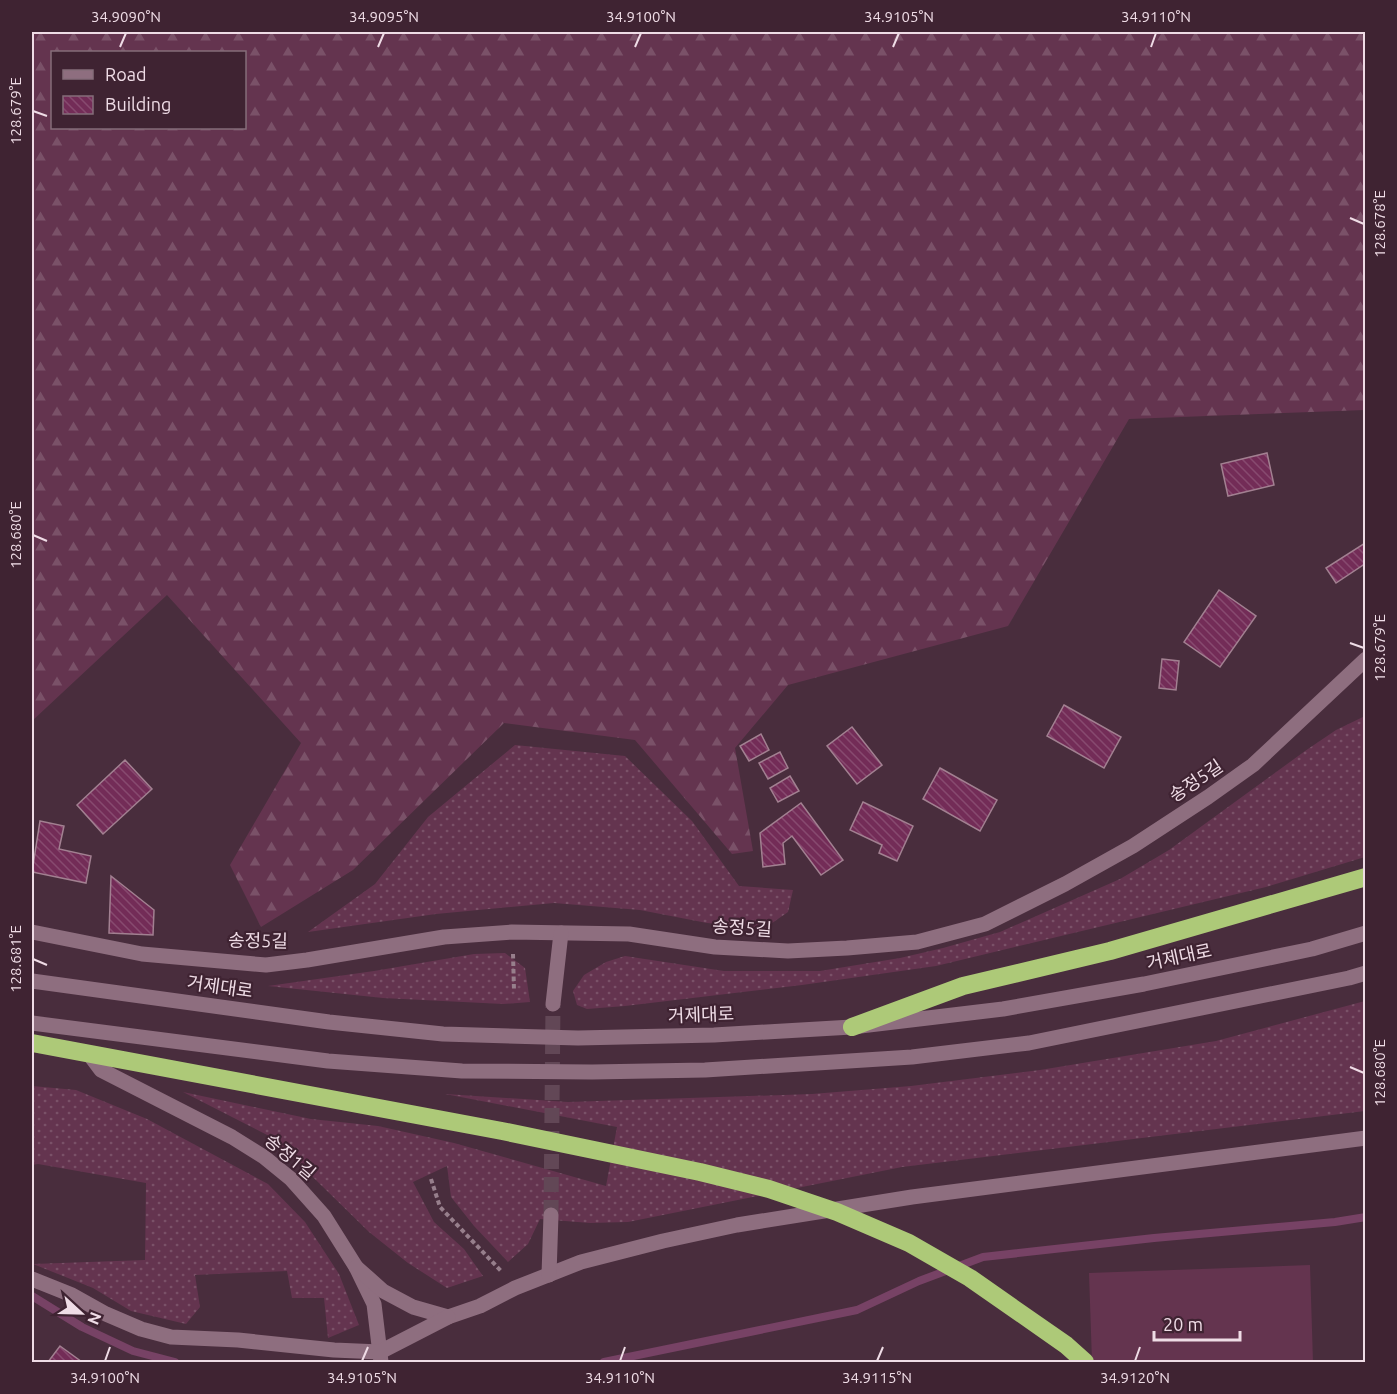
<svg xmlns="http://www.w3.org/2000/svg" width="1397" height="1394" viewBox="0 0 1397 1394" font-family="Ubuntu,'Noto Sans KR',sans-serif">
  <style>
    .grass { fill: url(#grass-dots) }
    .forest { fill: url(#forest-firs); fill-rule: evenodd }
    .pitch { fill: #64344f }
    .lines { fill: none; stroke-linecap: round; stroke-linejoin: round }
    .stream { stroke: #774265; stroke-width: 8 }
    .building { fill: url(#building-back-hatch); stroke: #a28091; stroke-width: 1.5 }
    .minor-tunnel { stroke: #624756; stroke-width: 15; stroke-dasharray: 15 8; stroke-linecap: butt }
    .path { stroke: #977f8c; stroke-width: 4; stroke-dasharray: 4.5 3; stroke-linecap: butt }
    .minor { stroke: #8e6e7f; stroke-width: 15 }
    .highway { stroke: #adc978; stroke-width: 18 }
    .ticks { fill: none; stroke: #efdce6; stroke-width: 2 }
    .labels { text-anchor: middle; stroke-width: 4.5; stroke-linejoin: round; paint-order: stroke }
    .street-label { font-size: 18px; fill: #efdce6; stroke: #3f2332 }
    .neatline { fill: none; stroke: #efdce6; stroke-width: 2 }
    .ticks-label { font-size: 15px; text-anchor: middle; fill: #efdce6 }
  </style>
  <defs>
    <pattern id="grass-dots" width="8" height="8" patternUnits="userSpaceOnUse" patternTransform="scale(1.5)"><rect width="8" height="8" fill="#64344f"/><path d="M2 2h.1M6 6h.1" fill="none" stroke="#7a5168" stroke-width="1.8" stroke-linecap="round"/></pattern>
    <pattern id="forest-firs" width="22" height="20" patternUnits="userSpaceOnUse" patternTransform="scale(1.5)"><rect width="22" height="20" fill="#64344f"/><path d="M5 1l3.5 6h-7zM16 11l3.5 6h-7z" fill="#7a5168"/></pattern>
    <pattern id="building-back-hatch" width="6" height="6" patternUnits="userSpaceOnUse" patternTransform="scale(1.5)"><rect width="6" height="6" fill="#732c57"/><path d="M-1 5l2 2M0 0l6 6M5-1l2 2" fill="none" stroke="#874a6f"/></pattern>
  </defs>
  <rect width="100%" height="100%" fill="#492d3d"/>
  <!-- grass -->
  <g class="grass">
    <path d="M1365,716V857L1266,887L936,966L802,985L625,1006L587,1009L577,1005L573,991L584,975L606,962L625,956L724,971H820L900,958L943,948L1000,932L1120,879L1169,850L1305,751L1336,730Z"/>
    <path d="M515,745L625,756L692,821L739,886L793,890L788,912L765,928L707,923L640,910L554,903L436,914L308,932L375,884L428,817Z"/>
    <path d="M505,953L525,968L530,1002L503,1004L383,998L268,986L374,971L474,954Z"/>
    <path d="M1365,1001V1111L902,1167L628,1222L590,1223L540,1219L528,1244L508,1262L474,1226L451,1197L447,1166L413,1182L434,1222L464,1249L483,1276L447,1288L408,1263L369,1232L273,1138L183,1092L311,1119L378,1126L454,1143L606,1186L617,1127L445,1094L568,1102L812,1094L911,1086L1040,1070L1216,1041Z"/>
    <path d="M32,1086L76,1090L147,1119L268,1184L305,1222L339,1274L359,1325L328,1338L324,1298H292L287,1271L195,1275L200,1307L186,1324L131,1311L93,1288L33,1264L145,1260L146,1183L38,1164L32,1165Z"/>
  </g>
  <!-- forest -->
  <path class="forest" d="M32,32H1365V410L1129,419L1008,626L788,685L735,748L753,851L732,854L635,740L504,723L353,870L261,927L230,865L301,743L167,595L32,721ZM52,52H244V128H52Z"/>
  <!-- pitch -->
  <path class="pitch" d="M1310,1265L1313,1362H1092L1089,1273Z"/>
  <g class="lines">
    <!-- stream -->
    <g class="stream">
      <path d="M32,1296L82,1327L133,1351L175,1362"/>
      <path d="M604,1362L857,1310L919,1281L983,1257L1154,1238L1335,1222L1366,1217"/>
    </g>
  </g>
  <!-- building -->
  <g class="building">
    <path d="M1267,453L1274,485L1228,496L1221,464Z"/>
    <path d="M1365,543L1366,563L1336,583L1326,568Z"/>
    <path d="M1219,590L1256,616L1220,667L1184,642Z"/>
    <path d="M1162,659L1179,661L1176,690L1159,688Z"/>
    <path d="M1064,705L1121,737L1104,768L1047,736Z"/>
    <path d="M852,727L882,765L857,784L827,746Z"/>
    <path d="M761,734L769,750L749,761L740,746Z"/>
    <path d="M780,752L788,768L768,779L759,763Z"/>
    <path d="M125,760L152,789L103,834L77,805Z"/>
    <path d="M940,768L997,800L980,831L923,799Z"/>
    <path d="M790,776L799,791L778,802L770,788Z"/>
    <path d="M863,802L913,826L897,861L879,853L882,845L850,830Z"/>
    <path d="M801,803L843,860L821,875L792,836L783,843L785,864L763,867L760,833Z"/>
    <path d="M40,821L64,826L59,849L91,856L86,883L32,872Z"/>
    <path d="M111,876L154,910L153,935L109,933Z"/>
    <path d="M60,1346L82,1362H48Z"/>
  </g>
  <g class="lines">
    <!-- minor-tunnel -->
    <path class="minor-tunnel" d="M551,1215L553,1004"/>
    <!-- path -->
    <g class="path">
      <path d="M513,954L514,990"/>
      <path d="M431,1179L440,1207L501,1271"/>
    </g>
    <!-- minor -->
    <g class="minor">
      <path d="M32,932L142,954L266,965L307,960L444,937L512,932L629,934L715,947L788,951L847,948L917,942L985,924L1065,884L1133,846L1208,797L1253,765L1366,659"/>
      <path d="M32,981L329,1022L443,1034L578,1038L714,1035L852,1027L1003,1009L1144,984L1312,949L1366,933"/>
      <path d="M553,1004L561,933"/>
      <path d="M32,1023L328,1061L462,1071L592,1072L705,1070L912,1057L1029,1043L1349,978L1366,973"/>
      <path d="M89,1054L101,1070L232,1137L264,1157L291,1179L324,1216L356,1267L374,1304L381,1362"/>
      <path d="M356,1267L383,1291L413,1307L448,1317L480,1306L515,1288L581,1262L663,1241L737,1225L912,1197L1366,1138"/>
      <path d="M549,1275L551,1215"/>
      <path d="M32,1279L72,1295L106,1314L141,1329L171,1337L238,1340L334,1350L380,1352L448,1317"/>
    </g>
    <!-- highway -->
    <g class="highway">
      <path d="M852,1027L963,986L1110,951L1366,877"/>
      <path d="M32,1043L502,1131L700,1172L769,1189L837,1212L909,1243L970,1278L1066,1345L1085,1362"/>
    </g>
  </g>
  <!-- ticks -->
  <path class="ticks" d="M120,47L126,33M378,47L384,33M635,47L641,33M893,47L899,33M1151,47L1156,33M33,111L47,116M1350,218L1364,224M33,535L47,541M1350,643L1364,648M33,959L47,965M1350,1067L1364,1073M105,1361L110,1347M362,1361L368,1347M620,1361L625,1347M877,1361L883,1347M1135,1361L1140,1347"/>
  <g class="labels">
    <!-- street labels -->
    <g class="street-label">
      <text transform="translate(1196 781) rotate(-34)" y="6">송정5길</text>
      <text transform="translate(742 928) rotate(4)" y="6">송정5길</text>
      <text transform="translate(258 941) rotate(1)" y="6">송정5길</text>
      <text transform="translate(1179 957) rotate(-12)" y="6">거제대로</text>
      <text transform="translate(220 987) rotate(8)" y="6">거제대로</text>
      <text transform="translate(701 1015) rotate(-2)" y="6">거제대로</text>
      <text transform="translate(290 1157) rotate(40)" y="6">송정1길</text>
    </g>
  </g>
  <!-- border -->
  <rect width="1397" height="1394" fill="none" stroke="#3f2332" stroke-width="66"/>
  <!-- legend -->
  <rect x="51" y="51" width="195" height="78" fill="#3f2332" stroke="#856d7a" stroke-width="1.5"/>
  <rect x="63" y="70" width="30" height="9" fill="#8e6e7f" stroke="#856d7a" stroke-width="1.5"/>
  <text x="105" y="81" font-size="18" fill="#efdce6">Road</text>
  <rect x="63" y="96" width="30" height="18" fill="url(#building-back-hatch)" stroke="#856d7a" stroke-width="1.5"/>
  <text x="105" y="111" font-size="18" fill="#efdce6">Building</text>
  <!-- north arrow -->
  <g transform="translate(81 1313) rotate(112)" stroke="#3f2332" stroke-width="4.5" paint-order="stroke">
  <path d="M0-4.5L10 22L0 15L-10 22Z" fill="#efdce6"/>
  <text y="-9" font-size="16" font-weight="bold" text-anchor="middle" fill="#efdce6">N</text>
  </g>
  <!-- scale -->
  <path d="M1154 1331v9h86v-9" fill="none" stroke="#efdce6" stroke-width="3"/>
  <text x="1163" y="1331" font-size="18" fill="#efdce6" stroke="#3f2332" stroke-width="4.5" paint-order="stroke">20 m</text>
  <rect x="33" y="33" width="1331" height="1328" class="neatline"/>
  <g class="ticks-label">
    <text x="126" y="22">34.9090°N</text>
    <text x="384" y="22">34.9095°N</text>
    <text x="641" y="22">34.9100°N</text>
    <text x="899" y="22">34.9105°N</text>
    <text x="1156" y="22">34.9110°N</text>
    <text transform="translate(16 111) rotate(-90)" y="5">128.679°E</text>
    <text transform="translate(1380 224) rotate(-90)" y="5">128.678°E</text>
    <text transform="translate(16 535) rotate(-90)" y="5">128.680°E</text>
    <text transform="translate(1380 648) rotate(-90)" y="5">128.679°E</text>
    <text transform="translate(16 959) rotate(-90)" y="5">128.681°E</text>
    <text transform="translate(1380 1073) rotate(-90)" y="5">128.680°E</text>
    <text x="105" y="1383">34.9100°N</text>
    <text x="362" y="1383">34.9105°N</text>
    <text x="620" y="1383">34.9110°N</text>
    <text x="877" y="1383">34.9115°N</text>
    <text x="1135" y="1383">34.9120°N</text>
  </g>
</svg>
